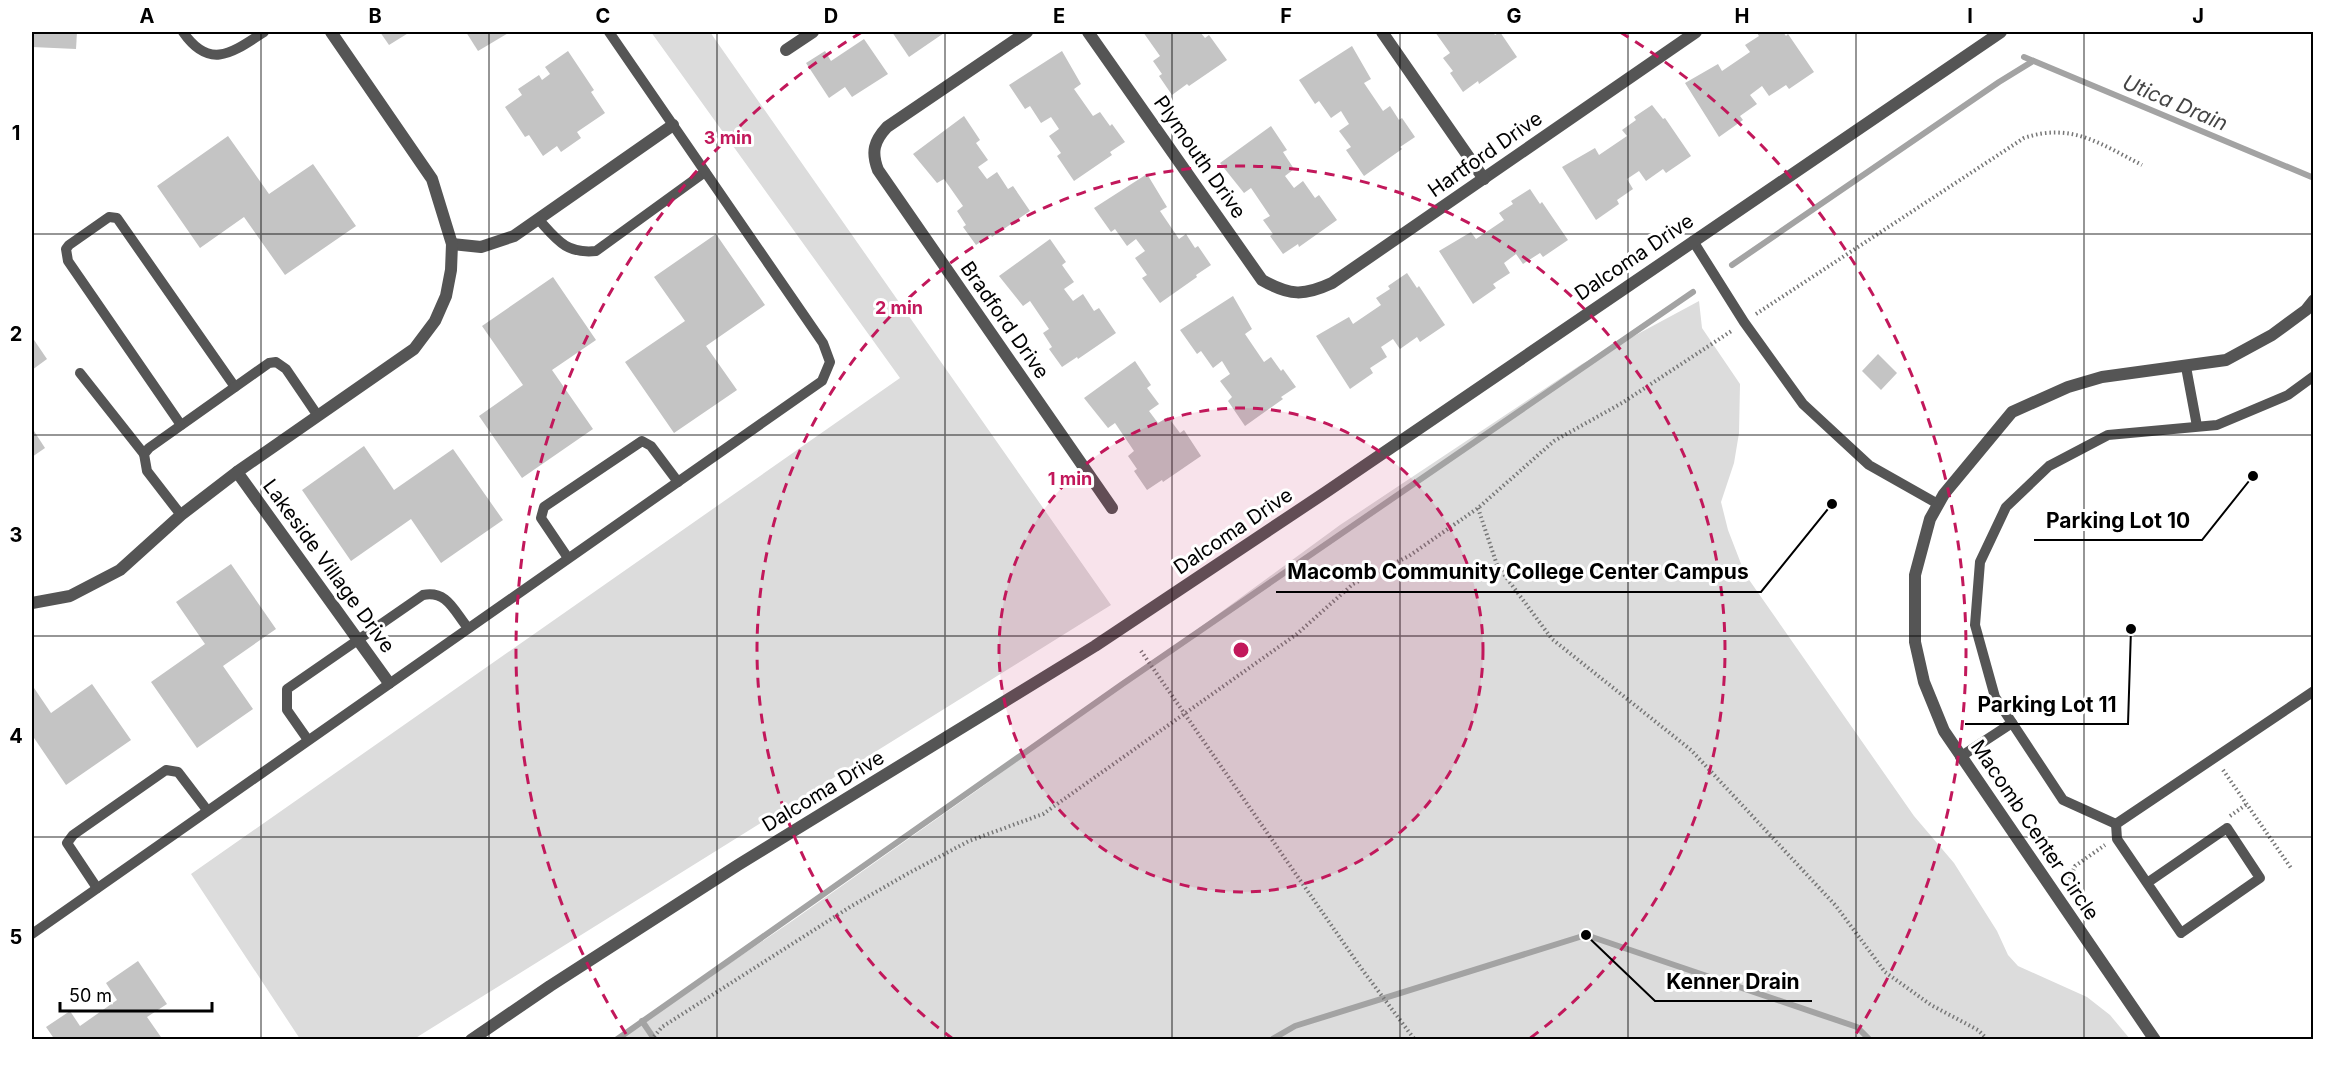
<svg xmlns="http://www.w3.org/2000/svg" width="2345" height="1071" viewBox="0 0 2345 1071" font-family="Inter,sans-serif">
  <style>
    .green { fill: #dcdcdc }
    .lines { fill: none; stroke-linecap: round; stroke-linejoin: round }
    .stream { stroke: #a3a3a3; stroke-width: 6 }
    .building { fill: #c4c4c4 }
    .path { stroke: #777; stroke-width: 4; stroke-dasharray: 1.5 3; stroke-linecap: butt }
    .service { stroke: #555; stroke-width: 10 }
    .minor { stroke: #555; stroke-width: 12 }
    .grid { fill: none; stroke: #000; stroke-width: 1.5; stroke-opacity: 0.55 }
    .ring { fill: none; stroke: #c2185b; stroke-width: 3; stroke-dasharray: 10 8 }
    .labels { text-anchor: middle; stroke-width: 6; stroke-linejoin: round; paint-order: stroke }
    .street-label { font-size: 20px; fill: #000; stroke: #fff }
    .water-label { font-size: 21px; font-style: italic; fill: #444; stroke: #fff }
    .centre { fill: #c2185b; stroke: #fff; stroke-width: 3 }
    .ring-label { font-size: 18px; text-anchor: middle; font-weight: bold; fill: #c2185b; stroke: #fff; stroke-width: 6; stroke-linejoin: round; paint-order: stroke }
    .leader { fill: none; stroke: #000; stroke-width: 2 }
    .callout-dot { fill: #000; stroke: #fff; stroke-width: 2 }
    .callout-label { font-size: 21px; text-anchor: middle; font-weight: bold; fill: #000; stroke: #fff; stroke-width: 6; stroke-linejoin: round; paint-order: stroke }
    .neatline { fill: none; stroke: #000; stroke-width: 2 }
    .grid-label { font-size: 20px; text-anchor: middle; font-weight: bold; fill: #000 }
  </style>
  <rect width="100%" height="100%" fill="#fff"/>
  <!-- green -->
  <g class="green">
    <path d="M651,32H710L1111,605L414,1039H300L191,874L900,378Z"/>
    <path d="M1699,301L1702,328L1740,384L1739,433L1734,463L1721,502L1728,530L1745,574L1914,816L1954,863L1997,931L2008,955L2018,966L2087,997L2110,1015L2130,1039H619L792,921L979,789L1340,525L1582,364Z"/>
  </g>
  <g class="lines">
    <!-- stream -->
    <g class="stream">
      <path d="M2024,57L2314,178"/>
      <path d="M1732,265L1999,82L2033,61"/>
      <path d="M642,1021L655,1040"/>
      <path d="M616,1040L1121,685L1693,292"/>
      <path d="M1271,1040L1295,1026L1586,935L1857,1027L1870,1040"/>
    </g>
  </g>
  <!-- building -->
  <g class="building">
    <path d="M32,32H77L76,49L32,47Z"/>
    <path d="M380,32H410L389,45Z"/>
    <path d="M466,32H510L478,51Z"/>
    <path d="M892,32H943L944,33L909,57Z"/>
    <path d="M1143,32H1200L1205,38L1209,35L1227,60L1189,86L1187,84L1172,95L1159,76L1162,74L1153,61L1160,56Z"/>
    <path d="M1435,32H1493L1495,35L1500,32L1517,57L1479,84L1478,81L1463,92L1450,73L1453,71L1443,58L1450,53Z"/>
    <path d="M1760,32H1783L1786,36L1788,34L1814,72L1789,89L1786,85L1769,96L1762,86L1750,95L1757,104L1740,116L1743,120L1719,137L1685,83L1718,64L1722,71L1750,52L1745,45L1759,36L1757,33Z"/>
    <path d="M864,39L888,74L852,97L845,87L829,98L806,63L825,51L831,61Z"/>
    <path d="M1352,46L1371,79L1364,83L1383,111L1390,106L1399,120L1402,118L1415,137L1400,147L1402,149L1364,176L1346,150L1351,147L1339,131L1349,124L1341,111L1331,118L1319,101L1315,104L1299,80Z"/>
    <path d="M568,51L594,90L591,92L605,113L577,132L581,138L561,152L557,146L543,156L529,135L525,137L505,107L522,95L518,89L539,75L542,80L550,74L545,67Z"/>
    <path d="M1062,51L1081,84L1074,89L1093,116L1100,112L1110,126L1112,124L1125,142L1110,152L1112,155L1074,181L1057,156L1061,153L1049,136L1059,129L1051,117L1041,123L1030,106L1025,109L1009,85Z"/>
    <path d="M1652,105L1663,119L1665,118L1691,156L1666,173L1663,169L1646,181L1639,171L1627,179L1633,189L1617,200L1619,204L1596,220L1562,167L1595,148L1599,155L1627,136L1622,130L1636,120L1634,117Z"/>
    <path d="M964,116L980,140L976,143L988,160L978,167L987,179L997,172L1008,189L1013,186L1030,211L992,237L991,235L976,245L963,227L966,225L957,211L963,206L944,179L937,183L913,154Z"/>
    <path d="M1271,126L1287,150L1283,152L1294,169L1285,176L1294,188L1303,181L1315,198L1319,195L1337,220L1299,247L1298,244L1283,254L1270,236L1273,234L1263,220L1270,216L1251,188L1244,193L1220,163Z"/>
    <path d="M228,136L269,194L313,164L356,226L285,275L244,217L200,248L157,186Z"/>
    <path d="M1147,174L1167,207L1160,211L1179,239L1186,234L1195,248L1198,246L1211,265L1196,275L1197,277L1160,303L1142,278L1147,275L1135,258L1145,251L1136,239L1127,246L1115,229L1111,232L1094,208Z"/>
    <path d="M1530,189L1540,204L1542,202L1568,240L1543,257L1540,253L1523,264L1516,254L1504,263L1510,273L1493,284L1496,288L1473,304L1439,251L1471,232L1476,239L1504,220L1499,213L1513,204L1511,201Z"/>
    <path d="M716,234L765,305L706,346L737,390L674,433L625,362L685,321L654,277Z"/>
    <path d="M1050,239L1066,262L1062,265L1074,282L1064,289L1073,301L1083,294L1094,311L1099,308L1116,333L1078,359L1077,357L1062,367L1049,349L1052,347L1043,333L1049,329L1030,301L1023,306L999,276Z"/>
    <path d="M1407,273L1417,288L1419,286L1445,325L1420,342L1417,337L1400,349L1393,339L1381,347L1387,357L1370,368L1373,373L1350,389L1316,336L1349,317L1353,324L1381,305L1376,298L1390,289L1388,286Z"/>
    <path d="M553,277L596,340L552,370L593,429L522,478L479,416L523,385L482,326Z"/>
    <path d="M1233,296L1252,329L1245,334L1264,362L1271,357L1281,371L1283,369L1296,387L1281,397L1283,399L1245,426L1228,401L1232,397L1220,381L1230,374L1222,361L1213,368L1201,351L1197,354L1180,330Z"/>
    <path d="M32,337L47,359L32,370Z"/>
    <path d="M1878,354L1897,373L1881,390L1862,371Z"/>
    <path d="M1135,361L1151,385L1147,388L1159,404L1149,411L1158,423L1168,417L1180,433L1184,430L1201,456L1163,482L1162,480L1147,490L1134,471L1137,469L1128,456L1134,451L1115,423L1108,428L1084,398Z"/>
    <path d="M32,428L45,448L32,457Z"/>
    <path d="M364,446L394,490L453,449L503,520L441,563L411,519L351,561L302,490Z"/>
    <path d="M231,564L276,629L223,666L253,709L197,748L151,682L205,644L176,602Z"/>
    <path d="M92,684L131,740L66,785L32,735V685L51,713Z"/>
    <path d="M138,961L167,1004L147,1017L163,1040H55L46,1027L70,1011L80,1026L117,1000L106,983Z"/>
  </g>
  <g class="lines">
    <!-- path -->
    <g class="path">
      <path d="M1756,314L2024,138C2071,122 2101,144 2142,165"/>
      <path d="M1478,508L1497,565L1552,639L1691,750L1836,906L1885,972L1931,1005L1978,1030L1988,1040"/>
      <path d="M1141,651L1361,968L1415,1040"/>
      <path d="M2223,770L2291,868"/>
      <path d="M2230,816L2247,804"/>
      <path d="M2068,883L2075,866L2105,845"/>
      <path d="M651,1040L662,1027L850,907L907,874L969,841L1043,814L1297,634L1353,584L1409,556L1478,508L1554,441L1622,403L1733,330"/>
    </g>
    <!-- service -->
    <g class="service">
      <path d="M183,32C210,71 233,52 264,32"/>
      <path d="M539,220C557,240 566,254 596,251L705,172"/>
      <path d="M1693,241L1744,322L1803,404L1869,465L1938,504"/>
      <path d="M2186,367L2197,426"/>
      <path d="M80,373L144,454"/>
      <path d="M2314,376L2288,395L2217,425L2108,435L2049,466L2006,507L1980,562L1975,625L1995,697L2063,800L2116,824L2314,691"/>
      <path d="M181,425L68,261L66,249L69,245L109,217L117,218L235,387"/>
      <path d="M181,515L147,471L144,454L149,448L269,363L276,362L286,369L318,416"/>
      <path d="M568,558L541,518L544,507L642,441L651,446L678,482"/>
      <path d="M308,740L287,710V689L423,595C447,590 454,611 468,628"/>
      <path d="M1960,757L2012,723"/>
      <path d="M2116,824L2117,839L2181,933L2260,878L2227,828L2147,883"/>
      <path d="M97,888L67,843L73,835L166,770L178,772L207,810"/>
      <path d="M32,934L822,381L830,362L823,343L609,32"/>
    </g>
    <!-- minor -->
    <g class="minor">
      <path d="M1027,32L887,127C874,141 871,152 878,170L1112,508"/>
      <path d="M1088,32L1262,280C1290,296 1304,296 1332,283L1696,32"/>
      <path d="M1382,32L1484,179"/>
      <path d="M786,50L813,32"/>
      <path d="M452,244L481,247L514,236L673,125"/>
      <path d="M237,472L389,683"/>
      <path d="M32,603L70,596L120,570L181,515L237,472L414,349L435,321L446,296L451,270L452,244L432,179L331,32"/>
      <path d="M471,1040L550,986L738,865L1095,646L1326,492L2001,32"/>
      <path d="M2155,1040L1944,731L1924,682L1915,642V575L1930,519L1944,494L2012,412L2068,387L2102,377L2226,360L2272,335L2306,310L2314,300"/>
    </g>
  </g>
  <!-- grid -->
  <path class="grid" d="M261,32V1040M489,32V1040M717,32V1040M945,32V1040M1172,32V1040M1400,32V1040M1628,32V1040M1856,32V1040M2084,32V1040M32,234H2314M32,435H2314M32,636H2314M32,837H2314"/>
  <!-- distance rings -->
  <circle cx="1241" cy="650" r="242" fill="#c2185b" fill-opacity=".12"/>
  <g class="ring">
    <circle cx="1241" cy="650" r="242"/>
    <path d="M953 1039A484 484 0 1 1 1529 1039"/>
    <path d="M626 1034A725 725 0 0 1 862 32M1620 32A725 725 0 0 1 1856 1034"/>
  </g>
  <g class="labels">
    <!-- street labels -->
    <g class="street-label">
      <text transform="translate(1485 154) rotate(-35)" y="7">Hartford Drive</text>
      <text transform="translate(1200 157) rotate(55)" y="7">Plymouth Drive</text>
      <text transform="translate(1634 257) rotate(-34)" y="7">Dalcoma Drive</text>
      <text transform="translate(1005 320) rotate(55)" y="7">Bradford Drive</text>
      <text transform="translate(1233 531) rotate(-34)" y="7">Dalcoma Drive</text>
      <text transform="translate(329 566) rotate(54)" y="7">Lakeside Village Drive</text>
      <text transform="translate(823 791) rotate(-31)" y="7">Dalcoma Drive</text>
      <text transform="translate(2035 830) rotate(56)" y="7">Macomb Center Circle</text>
    </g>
    <!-- water labels -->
    <g class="water-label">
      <text transform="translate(2175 103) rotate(23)" y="7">Utica Drain</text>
    </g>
  </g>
  <circle cx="1241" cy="650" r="9" class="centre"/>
  <g class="ring-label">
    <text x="728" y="144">3 min</text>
    <text x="899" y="314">2 min</text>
    <text x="1070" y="485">1 min</text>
  </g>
  <!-- callouts -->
  <path class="leader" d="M2253 476L2202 540H2034M1832 504L1761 592H1276M2131 629L2128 724H1965M1586 935L1655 1001H1812"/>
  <g class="callout-dot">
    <circle cx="2253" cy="476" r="6"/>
    <circle cx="1832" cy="504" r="6"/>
    <circle cx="2131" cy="629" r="6"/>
    <circle cx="1586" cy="935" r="6"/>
  </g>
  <g class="callout-label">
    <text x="2118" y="528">Parking Lot 10</text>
    <text x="1518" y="579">Macomb Community College Center Campus</text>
    <text x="2047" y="712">Parking Lot 11</text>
    <text x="1733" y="989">Kenner Drain</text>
  </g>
  <!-- border -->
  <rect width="2345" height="1071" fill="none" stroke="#ffffff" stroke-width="66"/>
  <!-- scale -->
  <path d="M60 1002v9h152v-9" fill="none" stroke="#000000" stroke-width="3"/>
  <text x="69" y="1002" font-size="18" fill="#000000" stroke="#ffffff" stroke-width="4.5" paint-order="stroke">50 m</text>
  <rect x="33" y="33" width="2279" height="1005" class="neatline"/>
  <g class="grid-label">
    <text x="147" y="23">A</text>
    <text x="375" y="23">B</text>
    <text x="603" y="23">C</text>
    <text x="831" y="23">D</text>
    <text x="1059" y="23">E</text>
    <text x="1286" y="23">F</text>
    <text x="1514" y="23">G</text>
    <text x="1742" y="23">H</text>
    <text x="1970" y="23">I</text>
    <text x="2198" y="23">J</text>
    <text x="16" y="140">1</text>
    <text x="16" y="341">2</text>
    <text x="16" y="542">3</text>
    <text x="16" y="743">4</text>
    <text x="16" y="944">5</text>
  </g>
</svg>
